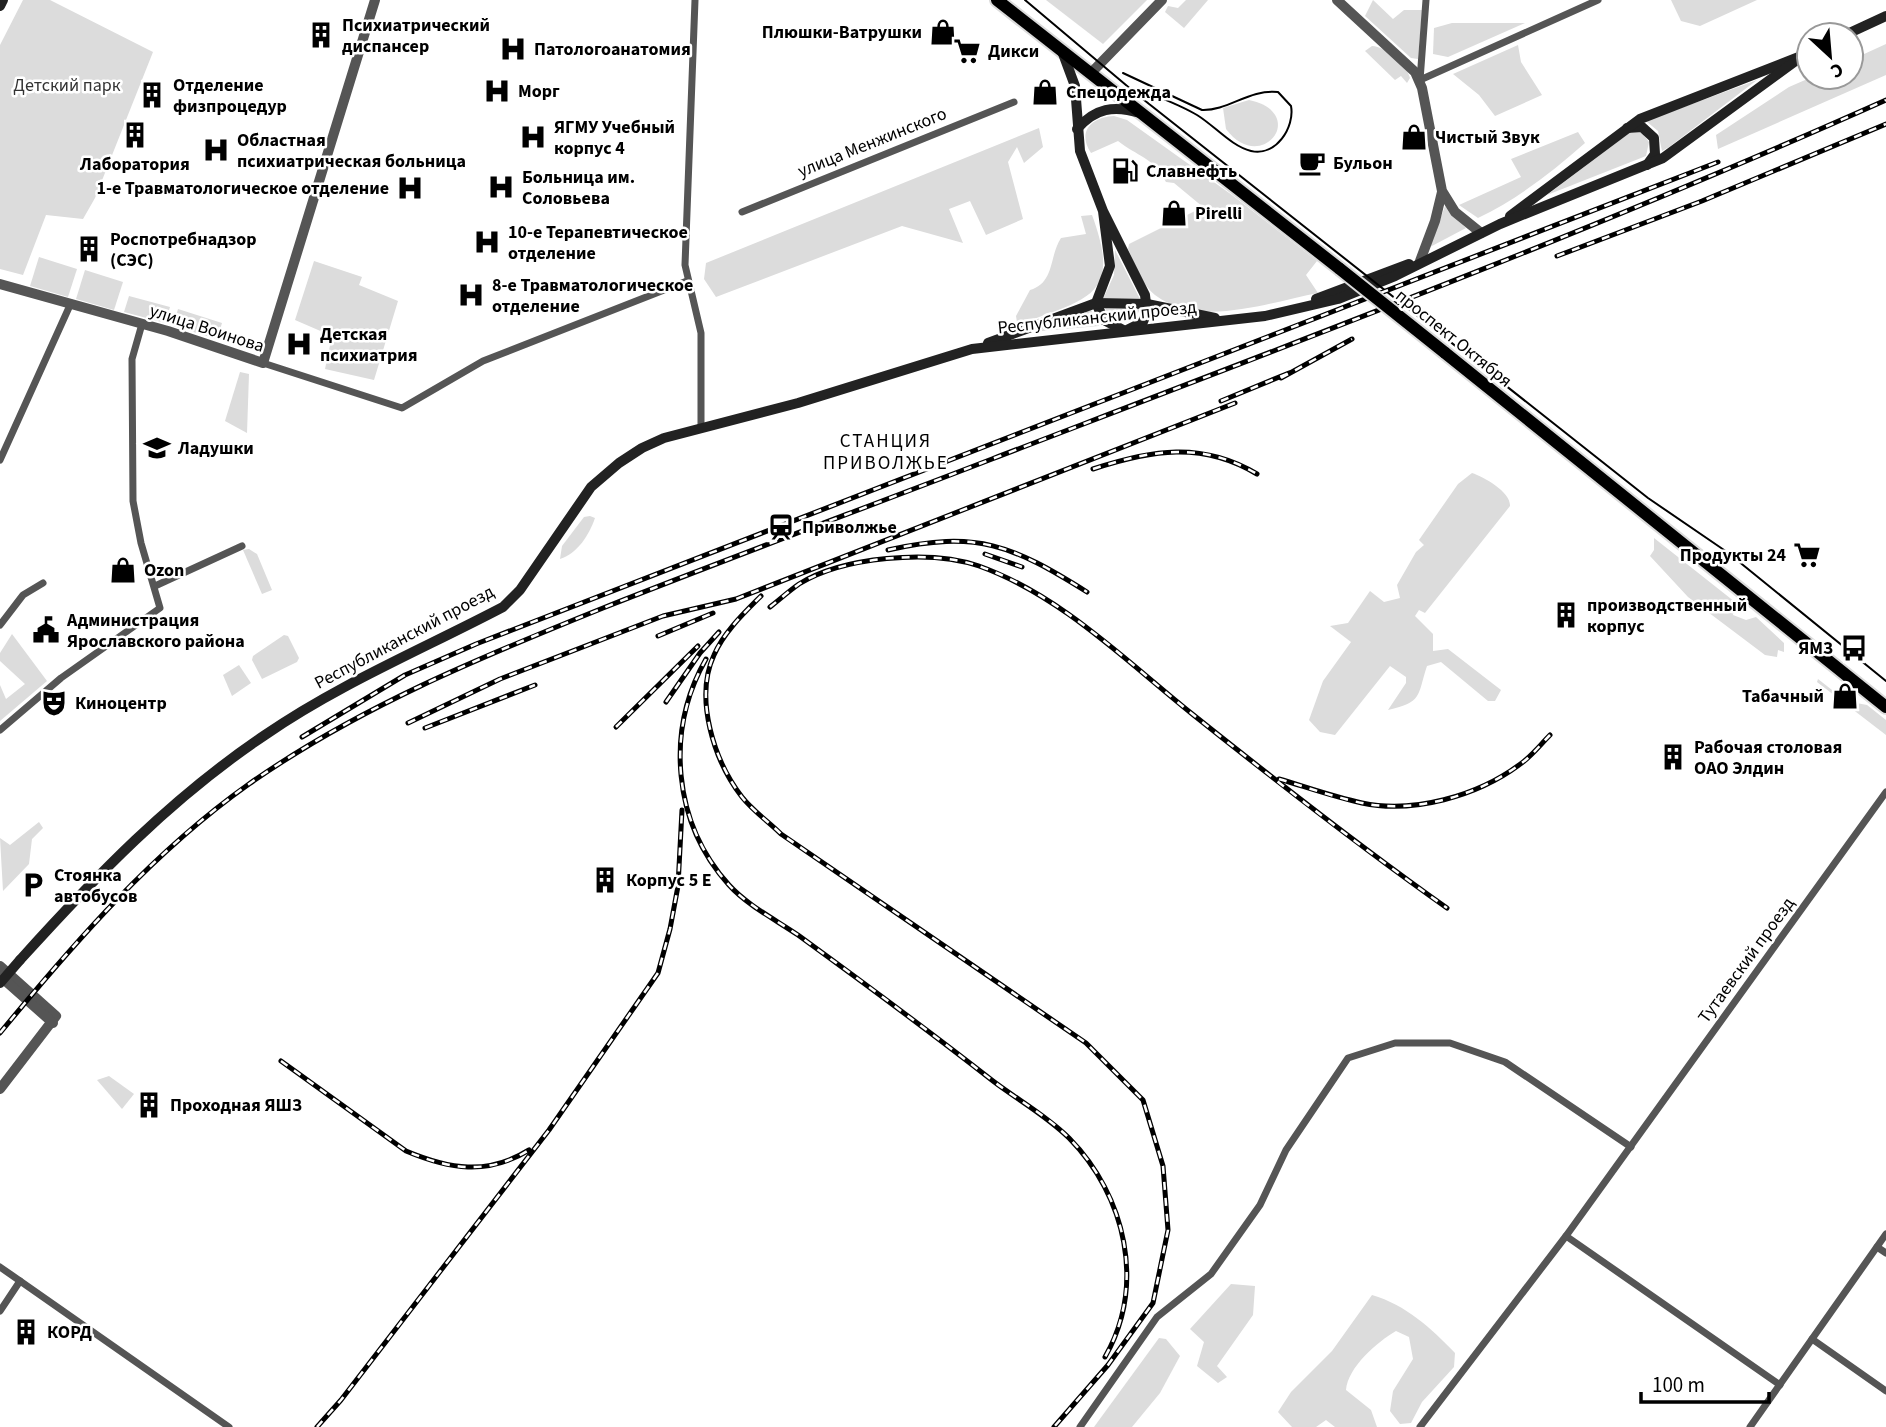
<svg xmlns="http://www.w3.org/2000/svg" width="1886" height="1427" viewBox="0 0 1886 1427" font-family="'Source Sans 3',sans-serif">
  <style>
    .green { fill: #dcdcdc }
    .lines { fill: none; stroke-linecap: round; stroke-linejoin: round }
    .primary-casing { stroke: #dbdbdb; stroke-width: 16 }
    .minor { stroke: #555; stroke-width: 7 }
    .tertiary { stroke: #555; stroke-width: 10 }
    .secondary { stroke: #222; stroke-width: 10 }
    .primary { stroke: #000; stroke-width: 12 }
    .tram { stroke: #000; stroke-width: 2 }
    .rail-casing { stroke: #000; stroke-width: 5 }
    .rail { stroke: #fff; stroke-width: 2.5; stroke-dasharray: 8; stroke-linecap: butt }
    .primary-bridge-casing { stroke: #dbdbdb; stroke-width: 16; stroke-linecap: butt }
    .secondary-bridge { stroke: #222; stroke-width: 10 }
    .primary-bridge { stroke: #000; stroke-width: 12 }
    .labels { text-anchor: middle; stroke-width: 5; stroke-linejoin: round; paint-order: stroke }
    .poi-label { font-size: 18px; font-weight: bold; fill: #000; stroke: #fff; text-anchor: start }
    .park-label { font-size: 18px; fill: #333; stroke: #fff }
    .street-label { font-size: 18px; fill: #000; stroke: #fff }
    .neighbourhood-label { font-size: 19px; letter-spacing: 2px; fill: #000; stroke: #fff }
  </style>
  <rect width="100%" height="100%" fill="#fff"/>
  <!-- green -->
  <g class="green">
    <path d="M23,0H50L153,52L95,198L83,219L46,215L23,275L0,269V45Z"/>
    <path d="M1046,0H1147L1103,44Z"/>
    <path d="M1186,0H1208L1184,28L1165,12L1168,6L1178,8Z"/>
    <path d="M1373,0L1393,19L1404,10H1422L1418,59L1411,58L1365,16Z"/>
    <path d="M1671,0H1757L1700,26L1681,21Z"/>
    <path d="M1452,23H1525L1448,57L1433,54L1434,28Z"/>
    <path d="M1886,44V75L1718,149L1716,135L1789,87L1812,77H1851V60Z"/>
    <path d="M1518,45L1521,62L1542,95L1495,116L1479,95L1453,74Z"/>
    <path d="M1372,46C1386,47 1406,63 1410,78L1407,83L1401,76L1395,80L1365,51Z"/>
    <path d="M1757,80L1669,147L1662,151L1658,131L1646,121Z"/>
    <path d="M1249,100C1310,113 1261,176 1226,129L1223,108Z"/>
    <path d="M1114,116L1127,120L1232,195L1317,261L1306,275L1318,293C1270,302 1199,329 1155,295C1142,285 1135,264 1128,249L1129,244L1203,207L1174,183L1166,182C1152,156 1138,157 1118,141L1091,153C1077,132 1091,117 1114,116Z"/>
    <path d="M1039,128L1043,147L1024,163L1017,147L1008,162L1023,219L986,235L970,201L949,209L963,243L902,226L716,297L704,279L706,263Z"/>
    <path d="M1633,130L1642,133L1649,142L1646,156L1547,195Z"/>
    <path d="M1578,132L1585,143C1552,172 1518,199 1478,218L1459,205L1521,177L1511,159Z"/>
    <path d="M1445,206L1466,228L1430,247Z"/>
    <path d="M1092,215C1122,296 1089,298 1023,323L1017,322L1016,316L1030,290C1055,283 1049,256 1061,238L1086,234L1081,216Z"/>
    <path d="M1115,250L1140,299H1103L1114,275Z"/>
    <path d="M39,257L77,269L68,297L30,286Z"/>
    <path d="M314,261L362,277L359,285L398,301L374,380L325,369L332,336L295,320Z"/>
    <path d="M85,270L123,282L114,310L76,299Z"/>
    <path d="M129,296L170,307L165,323L124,312Z"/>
    <path d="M1105,308L1140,309L1136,317C1125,324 1111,321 1105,308Z"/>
    <path d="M178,309L222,323L217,339L173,326Z"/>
    <path d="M1091,310L1099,326L1030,332Z"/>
    <path d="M240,372L249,374L247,433L225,421Z"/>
    <path d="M1472,473C1484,477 1511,492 1510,506L1425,613L1419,610L1415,616L1433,634V651L1448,649L1501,690L1495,701H1488L1441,662L1427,666C1417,696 1423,702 1388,710L1406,683V677L1390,666L1335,735L1320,732L1309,720L1323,681L1351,642L1330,626L1348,623L1370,591L1384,602L1400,598L1397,585L1416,552L1424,545L1419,540L1458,484Z"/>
    <path d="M590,516L595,518C589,535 578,553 560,559L562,546L584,517Z"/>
    <path d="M1654,538L1735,602L1733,615L1746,620L1756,617L1784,643V652L1778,650L1777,657L1765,655L1688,597L1650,556L1654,550Z"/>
    <path d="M249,549L257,554L272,590L262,594L243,550Z"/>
    <path d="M12,634L47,681L0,721V685L6,699L25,684L0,661V653Z"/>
    <path d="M284,635L288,636L299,658L297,662L262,679L252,660L253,656Z"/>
    <path d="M239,665L251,683L232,696L223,675Z"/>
    <path d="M1818,679L1846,701L1867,705L1886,720V735L1817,682Z"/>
    <path d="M39,822L43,828L32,839L29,864L3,891L0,838L10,845Z"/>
    <path d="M109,1076L134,1094L122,1109L97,1080Z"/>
    <path d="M1231,1284L1255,1286L1253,1315L1217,1366L1227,1377L1218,1383L1197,1366L1204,1342L1190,1329Z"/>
    <path d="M1372,1295C1406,1305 1431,1328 1455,1353L1454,1367L1422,1402L1411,1423L1400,1424L1390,1411L1393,1391L1413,1359L1409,1337L1396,1331C1377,1342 1348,1367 1346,1390L1371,1410L1377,1427H1335L1326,1420L1316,1427H1292L1278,1412L1291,1392L1332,1351Z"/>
    <path d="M1159,1338L1166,1339L1180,1356L1160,1393L1132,1427H1094Z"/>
  </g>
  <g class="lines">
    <!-- primary casing -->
    <g class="primary-casing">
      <g id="primary">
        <path d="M997,0L1340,269"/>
        <path d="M1444,352L1886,707"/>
      </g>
    </g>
    <!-- minor -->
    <g class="minor">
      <path d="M695,0L685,265L701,333V428"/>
      <path d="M1420,80L1598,0"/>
      <path d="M1420,80L1426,0"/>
      <path d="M742,212L1014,102"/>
      <path d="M263,363L402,408L483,361L687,281"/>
      <path d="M0,460L71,303"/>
      <path d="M155,586L242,546"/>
      <path d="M0,625L23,595L43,583"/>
      <path d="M0,730L61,678L160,608L141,543L133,501L132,359L142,324"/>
      <path d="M1566,1236L1780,1385"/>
      <path d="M1877,1247L1886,1253"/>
      <path d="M0,1267L229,1427"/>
      <path d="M0,1311L20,1281"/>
      <path d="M1812,1339L1886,1391"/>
      <path d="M1080,1427L1157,1317L1211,1274L1260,1205L1286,1150L1348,1058L1395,1043H1450L1505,1062L1631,1147"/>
      <path d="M1420,1427L1566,1236L1886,792"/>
      <path d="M1750,1427L1886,1234"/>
    </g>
    <!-- tertiary -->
    <g class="tertiary">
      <path d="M1337,0L1415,72L1422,88L1442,191L1455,212L1481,233"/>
      <path d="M1091,73L1162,0"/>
      <path d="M1420,261L1435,221L1442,192"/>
      <path d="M0,284L168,331L263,363L375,0"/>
      <path d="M0,966L56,1016L0,1089"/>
      <path d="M0,976L53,1023"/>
    </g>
    <!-- secondary -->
    <g class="secondary">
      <path d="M0,6L3,0"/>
      <path d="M1845,35L1886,16"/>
      <path d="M1062,51L1075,86L1080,151L1103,211L1145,295L1147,312L1143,322L1125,331L1104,320L1096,303L1110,266L1103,211"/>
      <path d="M1627,128L1642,127L1654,138L1655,154L1647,165"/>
      <path d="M1077,129C1095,108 1114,105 1140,113"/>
      <path d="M1510,216L1640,119L1809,53"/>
      <path d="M1316,299L1409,264"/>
      <path d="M988,343L1096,303L1147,304L1215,318"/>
      <path d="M20,960C95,877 171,798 265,735C339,684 423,649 503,607L520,590L591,487L619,463L642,448L664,438L798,403L972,349L1265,316L1338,299L1395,276L1500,224L1663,158L1801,57"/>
    </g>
    <!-- primary -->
    <use href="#primary" class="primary"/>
    <!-- tram -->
    <g class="tram">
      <path d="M1025,0L1139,96L1648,498L1727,552L1886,681"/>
      <path d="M1123,73L1202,110C1228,111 1249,89 1278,92L1291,106C1295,127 1276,157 1251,151C1231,146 1215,126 1197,115C1179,104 1157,97 1138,88"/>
    </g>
    <!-- rail casing -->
    <g class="rail-casing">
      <g id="rail">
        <path d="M1557,256L1702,201L1886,124"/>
        <path d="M1281,378L1352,339"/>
        <path d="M1221,401L1289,373"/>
        <path d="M1093,469C1151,450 1202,441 1257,474"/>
        <path d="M888,550C977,530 1012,545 1087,592"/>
        <path d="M985,554L1022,567"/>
        <path d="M761,596C743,614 724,632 714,655C694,698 714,761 742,797C753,811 769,822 781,834L1086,1043L1143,1100L1163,1166L1168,1230L1153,1303L1108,1365L1054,1427"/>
        <path d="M770,607C779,600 789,591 799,584C842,557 930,549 979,566C1060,595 1125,660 1191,713C1275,780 1359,846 1447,908"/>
        <path d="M658,636L713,613"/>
        <path d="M706,659C665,731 673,823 729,885C747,905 776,920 798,935C864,983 929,1031 993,1081C1018,1100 1047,1116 1069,1138C1126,1196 1146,1285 1105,1357"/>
        <path d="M666,702L700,653L719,632"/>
        <path d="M408,723L500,679L663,616L736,599L1235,403"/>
        <path d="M616,727L698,646"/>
        <path d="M425,728L535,685"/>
        <path d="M302,737L405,675L476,644L1718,162"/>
        <path d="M1279,779C1306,787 1334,797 1362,803C1413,814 1477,796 1519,765C1531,757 1540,745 1550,735"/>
        <path d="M0,1033C74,943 153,852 249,784C359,707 479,658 603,608C732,557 862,509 992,459C1292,344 1593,231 1886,100"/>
        <path d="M281,1061L406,1151C449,1169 487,1176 529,1150"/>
        <path d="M317,1427L341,1400L549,1130L658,973L670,929L678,886L682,810"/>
      </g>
    </g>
    <!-- rail -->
    <use href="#rail" class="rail"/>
    <!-- primary-bridge casing -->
    <g class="primary-bridge-casing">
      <path id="primary-bridge" d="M1340,269L1444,352"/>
    </g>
    <!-- secondary-bridge -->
    <path class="secondary-bridge" d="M0,983L20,960"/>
    <!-- primary-bridge -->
    <use href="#primary-bridge" class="primary-bridge"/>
  </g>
  <!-- icons -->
  <defs>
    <g id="shop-bare" transform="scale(2.1)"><path d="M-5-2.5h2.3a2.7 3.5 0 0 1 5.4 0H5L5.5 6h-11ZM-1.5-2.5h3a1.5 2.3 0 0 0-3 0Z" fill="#000" stroke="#fff" stroke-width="2.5" paint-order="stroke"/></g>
    <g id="building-bare" transform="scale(2.1)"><path d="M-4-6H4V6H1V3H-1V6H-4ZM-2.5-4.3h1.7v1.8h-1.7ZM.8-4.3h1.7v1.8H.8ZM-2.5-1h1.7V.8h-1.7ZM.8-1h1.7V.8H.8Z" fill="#000" stroke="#fff" stroke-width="2.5" paint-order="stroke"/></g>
    <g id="hospital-bare" transform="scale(2.1)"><path d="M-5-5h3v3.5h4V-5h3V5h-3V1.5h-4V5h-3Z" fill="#000" stroke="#fff" stroke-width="2.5" paint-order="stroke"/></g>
    <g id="supermarket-bare" transform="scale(2.1)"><path d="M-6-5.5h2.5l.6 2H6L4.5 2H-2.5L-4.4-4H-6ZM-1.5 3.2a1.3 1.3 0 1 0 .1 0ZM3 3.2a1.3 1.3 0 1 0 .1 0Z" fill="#000" stroke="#fff" stroke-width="2.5" paint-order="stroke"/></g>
    <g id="cafe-bare" transform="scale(2.1)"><path d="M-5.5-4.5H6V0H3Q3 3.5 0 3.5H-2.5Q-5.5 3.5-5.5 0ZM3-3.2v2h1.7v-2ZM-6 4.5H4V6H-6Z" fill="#000" stroke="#fff" stroke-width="2.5" paint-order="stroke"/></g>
    <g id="fuel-bare" transform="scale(2.1)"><path d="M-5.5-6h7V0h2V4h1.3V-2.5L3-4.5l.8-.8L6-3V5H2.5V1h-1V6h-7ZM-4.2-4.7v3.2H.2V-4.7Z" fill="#000" stroke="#fff" stroke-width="2.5" paint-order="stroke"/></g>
    <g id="school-bare" transform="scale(2.1)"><path d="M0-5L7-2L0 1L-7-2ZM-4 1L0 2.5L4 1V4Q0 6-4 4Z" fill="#000" stroke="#fff" stroke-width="2.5" paint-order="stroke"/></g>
    <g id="station-bare" transform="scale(2.1)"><path d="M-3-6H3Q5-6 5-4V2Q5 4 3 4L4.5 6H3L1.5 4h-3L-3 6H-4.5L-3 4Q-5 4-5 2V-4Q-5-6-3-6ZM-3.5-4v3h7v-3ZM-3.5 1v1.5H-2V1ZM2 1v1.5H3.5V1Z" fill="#000" stroke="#fff" stroke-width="2.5" paint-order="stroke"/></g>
    <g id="civic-bare" transform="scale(2.1)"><path d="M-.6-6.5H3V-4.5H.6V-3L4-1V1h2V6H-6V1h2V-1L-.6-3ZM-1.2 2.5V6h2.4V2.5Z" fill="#000" stroke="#fff" stroke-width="2.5" paint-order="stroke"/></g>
    <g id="bus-bare" transform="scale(2.1)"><path d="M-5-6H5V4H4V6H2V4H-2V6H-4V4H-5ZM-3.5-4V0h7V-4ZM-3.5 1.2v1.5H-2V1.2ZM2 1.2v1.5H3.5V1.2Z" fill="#000" stroke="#fff" stroke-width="2.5" paint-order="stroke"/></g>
    <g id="theatre-bare" transform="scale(2.1)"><path d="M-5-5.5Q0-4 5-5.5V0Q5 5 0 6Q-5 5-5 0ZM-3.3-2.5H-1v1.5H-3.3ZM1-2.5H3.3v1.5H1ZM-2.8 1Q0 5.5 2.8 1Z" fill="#000" stroke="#fff" stroke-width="2.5" paint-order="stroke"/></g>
    <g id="parking-bare" transform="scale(2.1)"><path d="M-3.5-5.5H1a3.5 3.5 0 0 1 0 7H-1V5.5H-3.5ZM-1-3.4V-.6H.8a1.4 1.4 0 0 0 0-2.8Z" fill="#000" stroke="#fff" stroke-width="2.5" paint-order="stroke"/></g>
  </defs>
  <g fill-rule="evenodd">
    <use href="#shop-bare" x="943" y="32"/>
    <use href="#building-bare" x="321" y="35"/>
    <use href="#hospital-bare" x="513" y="49"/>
    <use href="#supermarket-bare" x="967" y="51"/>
    <use href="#hospital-bare" x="497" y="91"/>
    <use href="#shop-bare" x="1045" y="92"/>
    <use href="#building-bare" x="152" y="95"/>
    <use href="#building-bare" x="135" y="135"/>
    <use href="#hospital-bare" x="533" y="137"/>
    <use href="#shop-bare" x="1414" y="137"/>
    <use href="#hospital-bare" x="216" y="150"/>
    <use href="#cafe-bare" x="1312" y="163"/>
    <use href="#fuel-bare" x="1125" y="171"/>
    <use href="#hospital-bare" x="501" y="187"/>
    <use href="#hospital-bare" x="410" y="188"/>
    <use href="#shop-bare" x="1174" y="213"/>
    <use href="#hospital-bare" x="487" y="242"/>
    <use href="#building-bare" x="89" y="249"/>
    <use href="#hospital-bare" x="471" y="295"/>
    <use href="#hospital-bare" x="299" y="344"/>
    <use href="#school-bare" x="157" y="448"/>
    <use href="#station-bare" x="781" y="527"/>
    <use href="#supermarket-bare" x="1807" y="555"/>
    <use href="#shop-bare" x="123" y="570"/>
    <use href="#building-bare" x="1566" y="615"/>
    <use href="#civic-bare" x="46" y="630"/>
    <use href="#bus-bare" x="1854" y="648"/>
    <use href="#shop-bare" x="1845" y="696"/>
    <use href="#theatre-bare" x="54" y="703"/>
    <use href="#building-bare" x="1673" y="757"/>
    <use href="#building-bare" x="605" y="880"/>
    <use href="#parking-bare" x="33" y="885"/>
    <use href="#building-bare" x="149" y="1105"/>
    <use href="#building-bare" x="26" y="1332"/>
  </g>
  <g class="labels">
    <!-- poi labels -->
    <g class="poi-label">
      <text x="342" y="31">Психиатрический<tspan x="342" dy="21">диспансер</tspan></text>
      <text x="922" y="38" text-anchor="end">Плюшки-Ватрушки</text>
      <text x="534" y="55">Патологоанатомия</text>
      <text x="988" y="57">Дикси</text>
      <text x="173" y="91">Отделение<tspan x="173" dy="21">физпроцедур</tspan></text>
      <text x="518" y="97">Морг</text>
      <text x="1066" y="98">Спецодежда</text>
      <text x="554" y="133">ЯГМУ Учебный<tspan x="554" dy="21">корпус 4</tspan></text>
      <text x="1435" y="143">Чистый Звук</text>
      <text x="237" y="146">Областная<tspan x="237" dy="21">психиатрическая больница</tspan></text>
      <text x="1333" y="169">Бульон</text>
      <text x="135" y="170" text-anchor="middle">Лаборатория</text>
      <text x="1146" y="177">Славнефть</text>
      <text x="522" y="183">Больница им.<tspan x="522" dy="21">Соловьева</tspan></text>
      <text x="389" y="194" text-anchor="end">1-е Травматологическое отделение</text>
      <text x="1195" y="219">Pirelli</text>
      <text x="508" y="238">10-е Терапевтическое<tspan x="508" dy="21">отделение</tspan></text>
      <text x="110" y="245">Роспотребнадзор<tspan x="110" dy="21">(СЭС)</tspan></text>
      <text x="492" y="291">8-е Травматологическое<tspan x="492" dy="21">отделение</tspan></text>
      <text x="320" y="340">Детская<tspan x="320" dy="21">психиатрия</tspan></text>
      <text x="178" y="454">Ладушки</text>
      <text x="802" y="533">Приволжье</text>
      <text x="1786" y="561" text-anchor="end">Продукты 24</text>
      <text x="144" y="576">Ozon</text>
      <text x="1587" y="611">производственный<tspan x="1587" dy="21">корпус</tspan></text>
      <text x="67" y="626">Администрация<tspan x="67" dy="21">Ярославского района</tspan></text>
      <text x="1833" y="654" text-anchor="end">ЯМЗ</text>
      <text x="1824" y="702" text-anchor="end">Табачный</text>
      <text x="75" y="709">Киноцентр</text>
      <text x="1694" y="753">Рабочая столовая<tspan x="1694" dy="21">ОАО Элдин</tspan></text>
      <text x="54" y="881">Стоянка<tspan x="54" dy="21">автобусов</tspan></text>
      <text x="626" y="886">Корпус 5 E</text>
      <text x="170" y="1111">Проходная ЯШЗ</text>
      <text x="47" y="1338">КОРД</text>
    </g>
    <!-- park labels -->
    <g class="park-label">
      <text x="67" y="91">Детский парк</text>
    </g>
    <!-- street labels -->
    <g class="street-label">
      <text transform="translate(872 142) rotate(-22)" y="6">улица Менжинского</text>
      <text transform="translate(1097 317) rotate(-6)" y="6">Республиканский проезд</text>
      <text transform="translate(207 328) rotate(18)" y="6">улица Воинова</text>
      <text transform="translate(1454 338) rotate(39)" y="6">проспект Октября</text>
      <text transform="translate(404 637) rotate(-28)" y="6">Республиканский проезд</text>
      <text transform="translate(1746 960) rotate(-54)" y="6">Тутаевский проезд</text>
    </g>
    <!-- neighbourhood labels -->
    <g class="neighbourhood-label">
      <text x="886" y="447">СТАНЦИЯ<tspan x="886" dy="22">ПРИВОЛЖЬЕ</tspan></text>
    </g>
  </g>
  <!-- north arrow -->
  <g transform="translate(1830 56) rotate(154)"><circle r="33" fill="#ffffff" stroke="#999999" stroke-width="2"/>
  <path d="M0-5L12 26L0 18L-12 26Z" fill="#000000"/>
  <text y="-10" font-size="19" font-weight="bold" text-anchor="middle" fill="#000000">С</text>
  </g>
  <!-- scale -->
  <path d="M1641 1392v10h128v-10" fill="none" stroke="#000000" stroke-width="3.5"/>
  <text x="1652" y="1392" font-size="21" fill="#000000" stroke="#ffffff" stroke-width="5" paint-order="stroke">100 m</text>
</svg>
